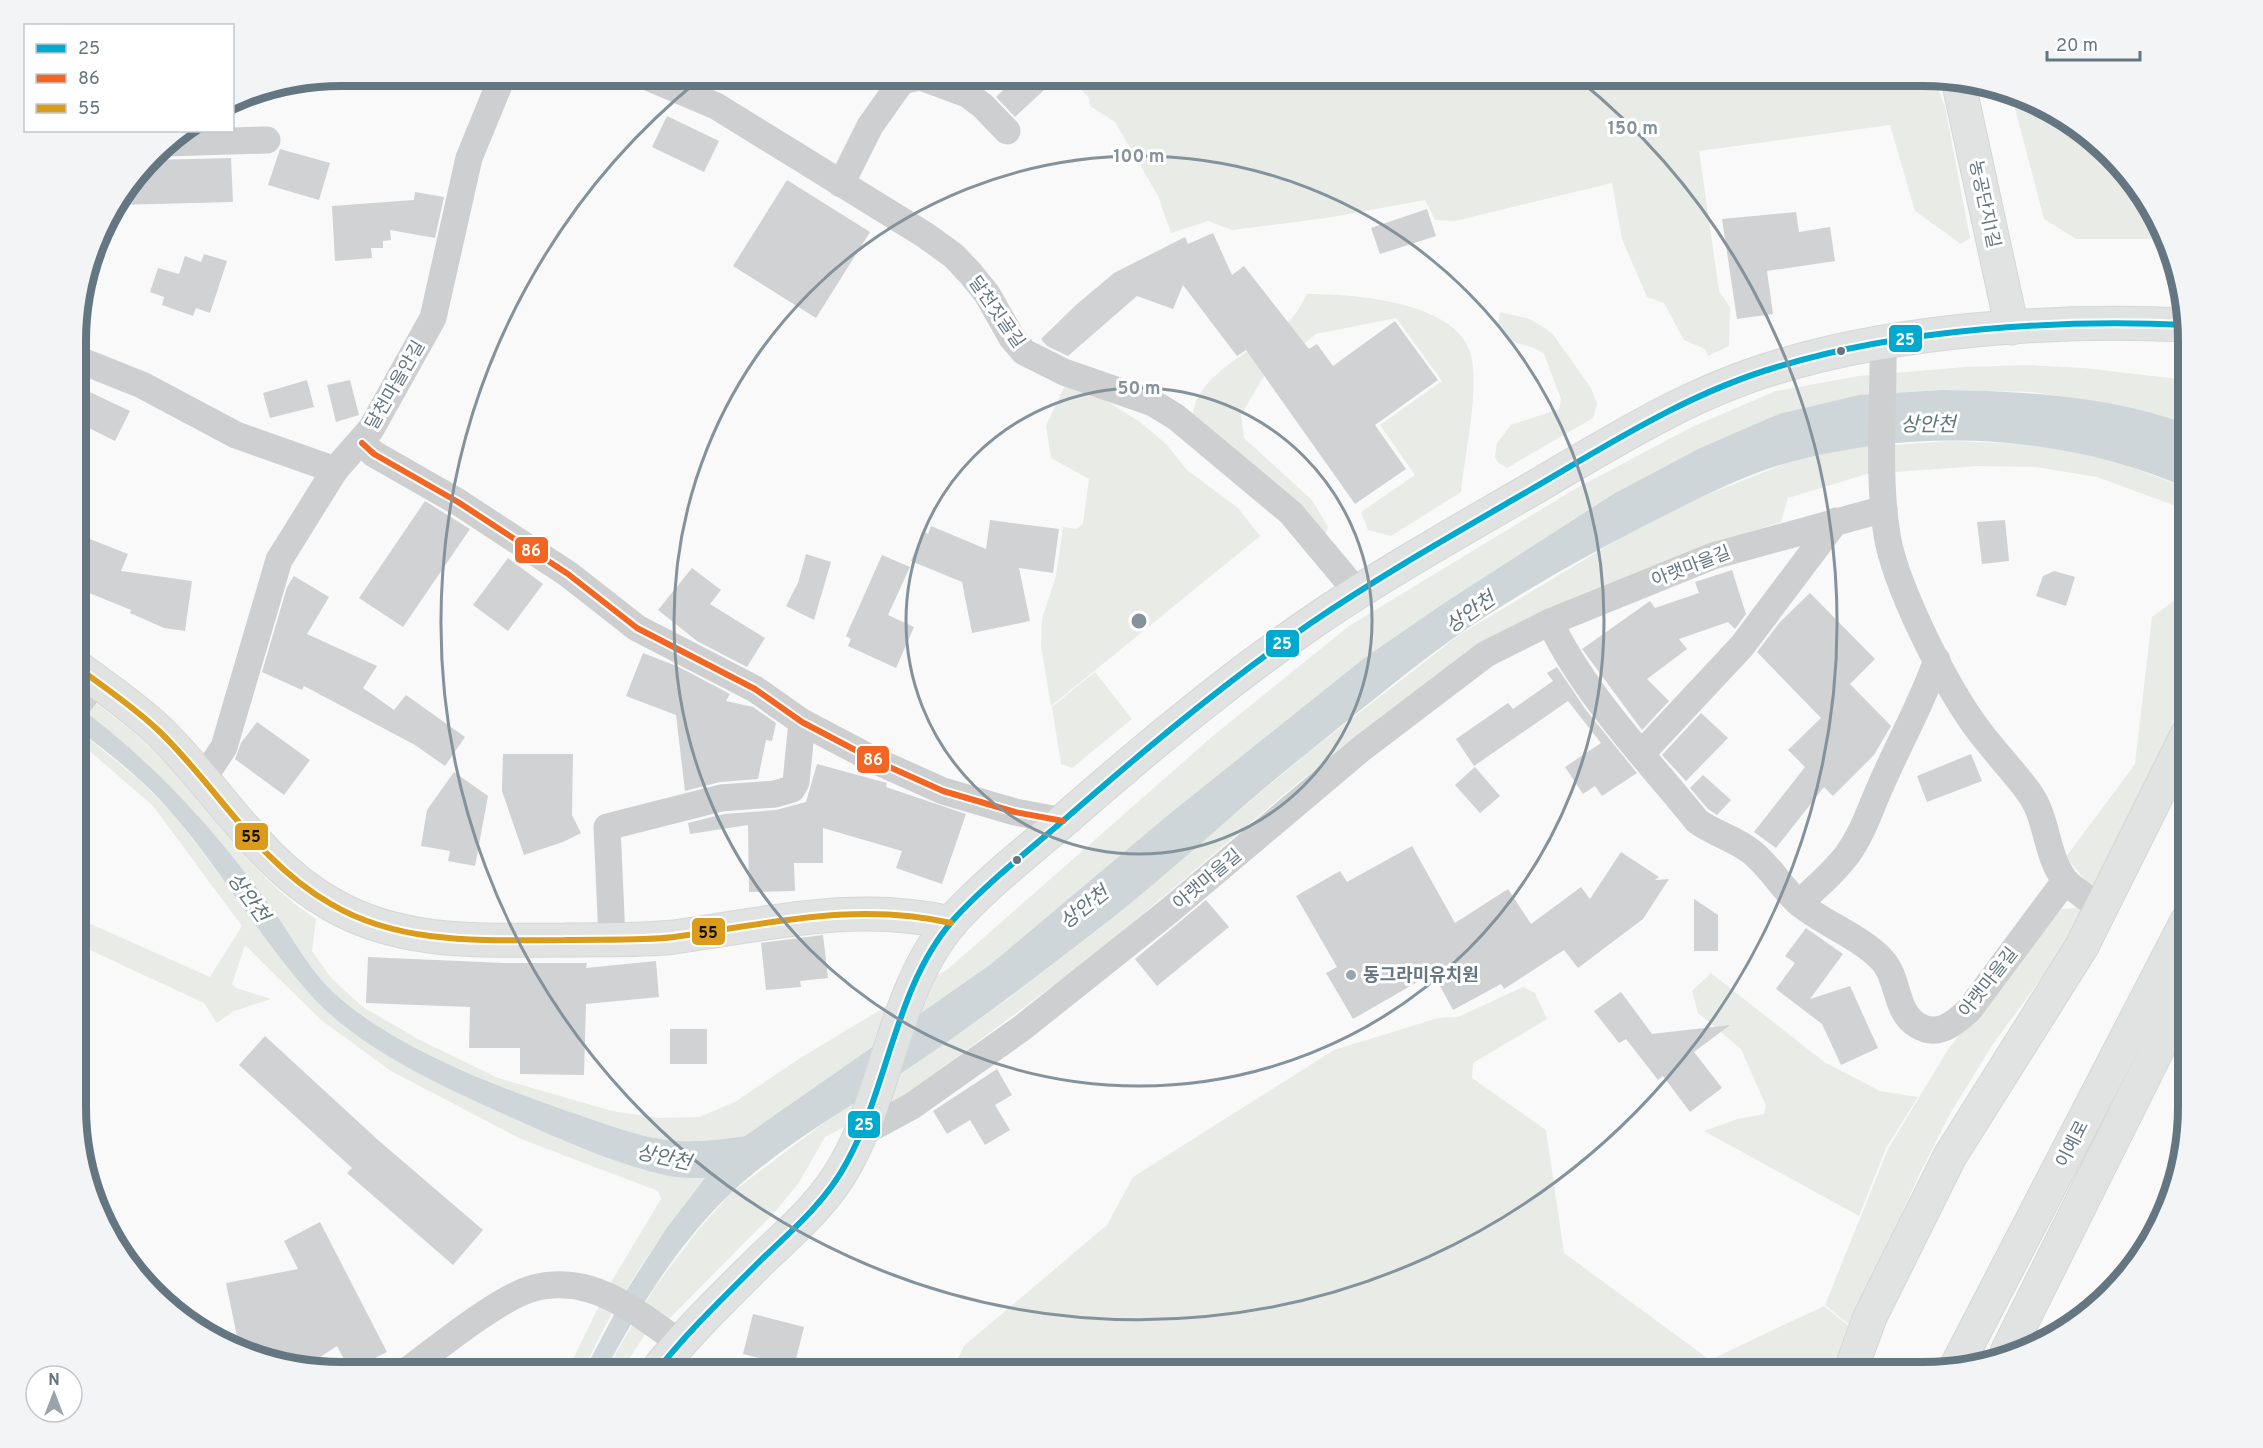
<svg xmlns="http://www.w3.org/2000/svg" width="2263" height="1448" viewBox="0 0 2263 1448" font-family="Overpass,'Noto Sans KR',sans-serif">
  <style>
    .green { fill: #e8ebe6 }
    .water { fill: #ced6d9 }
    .building { fill: #d0d2d3 }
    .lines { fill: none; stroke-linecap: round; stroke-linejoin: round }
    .secondary-casing { stroke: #d5d6d7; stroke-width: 35 }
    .highway-casing { stroke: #d5d6d6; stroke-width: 35 }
    .street { stroke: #cecfd0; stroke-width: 27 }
    .secondary { stroke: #e1e2e2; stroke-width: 33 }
    .highway { stroke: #e1e2e2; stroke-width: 33 }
    .bus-1-casing { stroke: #fff; stroke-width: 10 }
    .bus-2-casing { stroke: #fff; stroke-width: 10 }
    .bus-3-casing { stroke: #fff; stroke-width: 10 }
    .bus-1 { stroke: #00a9ce; stroke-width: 6 }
    .bus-2 { stroke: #f26522; stroke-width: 6 }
    .bus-3 { stroke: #da9c1a; stroke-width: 6 }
    .ring { fill: none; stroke: #84929c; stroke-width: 3 }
    .bus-dot { fill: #657683; stroke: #fff; stroke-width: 2 }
    .poi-dot { fill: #99a4ac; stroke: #fff; stroke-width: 2 }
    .labels { text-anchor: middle; stroke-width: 6; stroke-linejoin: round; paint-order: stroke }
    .street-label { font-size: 18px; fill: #657683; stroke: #fff }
    .poi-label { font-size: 18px; font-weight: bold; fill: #657683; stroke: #fff; text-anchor: start }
    .water-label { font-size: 20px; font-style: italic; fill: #60757c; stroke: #fff }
    .rim { fill: none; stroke: #657683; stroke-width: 8 }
    .centre { fill: #84929c; stroke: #fff; stroke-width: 3 }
    .ring-label { font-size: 18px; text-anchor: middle; font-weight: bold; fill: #84929c; stroke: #fff; stroke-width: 6; stroke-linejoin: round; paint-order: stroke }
    .line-badge { stroke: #fff; stroke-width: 2 }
    .badge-label { font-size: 16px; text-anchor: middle; font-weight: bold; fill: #fff }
    .pale-badge-label { font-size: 16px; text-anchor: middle; font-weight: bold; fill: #111 }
  </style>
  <rect width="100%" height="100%" fill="#f9f9f9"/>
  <!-- green -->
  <g class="green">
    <path d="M1067,75L1934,77L1945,107L1970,238L1961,244L1915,211L1890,125L1699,151L1719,291L1730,307L1729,346L1708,356L1705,349L1684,340L1664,303L1647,297L1622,239L1612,183L1455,221L1435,220L1425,200L1326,218L1232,230L1208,221L1171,233L1158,196L1115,122L1090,106L1089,98Z"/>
    <path d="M2011,93L2070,120L2153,208L2162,239H2076L2044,219Z"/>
    <path d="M1307,294C1353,294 1462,301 1472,359C1478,397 1465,453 1461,492L1391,536L1368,530L1361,512L1415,475L1380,425L1442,381L1396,318L1316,334L1264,376L1241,415L1244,438L1312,500L1328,527L1324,537L1193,415C1196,372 1261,349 1289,321C1297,314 1302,303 1307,294Z"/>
    <path d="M1500,312L1530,319L1552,333L1591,388L1597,404L1593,418L1507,468L1497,462L1495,456L1497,443L1511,425L1559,409L1561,399L1544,354C1528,341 1507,348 1498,326Z"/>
    <path d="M2028,365L2084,368L2187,380V424L2111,404L2032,392L1942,390L1859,395L1698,449L1615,493L1444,603L1363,659L1168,815L991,964L745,1136C718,1140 695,1143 668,1140C641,1137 612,1126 585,1117C507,1091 383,1044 325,984C304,961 289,932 271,907C214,828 155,764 77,705V690C106,711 137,732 162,759C214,815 251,876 316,919L312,951L332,979L363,1007L418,1039L498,1078L612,1111L659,1118L699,1117L735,1102L802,1057L948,969L1214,735L1349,626L1573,490L1692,427L1776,391L1859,376L1966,367Z"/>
    <path d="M1066,383L1105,400L1140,422L1166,444L1187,470L1238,508L1260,536L1051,706L1041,646L1042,619L1056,576L1063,527L1076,529L1083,524L1089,479L1051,458L1046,426Z"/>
    <path d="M1950,441L2025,444L2101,456L2187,488V510L2097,477L2036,467L1979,466L1867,474L1788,498L1781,522L1743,534L1633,575L1464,659L1300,781L1092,957L907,1094L825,1137L798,1184L772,1215L670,1318L664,1320L657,1316L620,1373H604L655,1287L699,1229L731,1193L833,1116L921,1060L1005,1001L1100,928L1305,755L1459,635L1619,539L1699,498L1787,463L1850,448Z"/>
    <path d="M2187,591V699L2140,819L2073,935L1993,1044L1951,1112L1920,1173L1851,1326L1825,1305L1888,1149L1947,1051L2046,919L2062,909L2079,908L2091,887L2066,857L2135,764L2152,617Z"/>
    <path d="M1095,672L1132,719L1072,768L1061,764L1052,707Z"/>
    <path d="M77,729L138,779L171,811L311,995L629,1165L670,1176L705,1178C659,1238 612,1302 583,1373H566L610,1284L661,1199L658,1191L521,1139L391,1071L321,1020L245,945L232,984L236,988L271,999L234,1011L217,1023L204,1003L77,944V918L210,977L242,926L153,806L77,740Z"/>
    <path d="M1711,973L1824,1062L1880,1091L1918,1097L1886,1148L1859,1216L1704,1131L1738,1119L1764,1114L1766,1106L1741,1049L1698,1013L1692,991Z"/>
    <path d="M1523,987L1535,993L1547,1019L1473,1063L1472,1078L1546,1130L1564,1253L1710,1360L1824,1306L1850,1327L1833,1372L951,1373L964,1346L1107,1225L1133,1177L1334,1050L1438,1018L1458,1017Z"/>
  </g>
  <!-- water -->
  <path class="water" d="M1942,390C2025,391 2108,396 2187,424V488C2065,434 1919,427 1791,462C1745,474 1700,498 1658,519C1592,552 1519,593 1458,635C1406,672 1356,714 1306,754C1231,814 1161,882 1084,940C1031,981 977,1022 921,1060C858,1103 788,1140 732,1192C679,1242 638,1309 604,1373H583L628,1288L666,1229L705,1178C693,1178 680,1178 669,1176C622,1166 576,1146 533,1127C459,1094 363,1054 309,993C259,937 221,870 172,813C145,781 110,754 77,729V705C155,764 214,828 271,907C289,932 304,961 325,984C383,1045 507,1091 585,1117C612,1126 641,1137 668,1140C695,1143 718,1140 745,1136L991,964L1168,815L1363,659L1444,603L1615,493L1698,449L1779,414L1859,395Z"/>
  <!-- building -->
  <g class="building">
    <path d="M981,75H1030L1044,90L1015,117L996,97L1003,90Z"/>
    <path d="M667,116L719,141L704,172L652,147Z"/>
    <path d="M280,149L330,163L319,200L268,185Z"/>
    <path d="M231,158L233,202L116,205L151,160Z"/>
    <path d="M787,180L870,232L816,318L733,266Z"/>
    <path d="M415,192L444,197L435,238L390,230L391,240L383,241V248H371L372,258L335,261L332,206L414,200Z"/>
    <path d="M1427,209L1436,236L1380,254L1371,228Z"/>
    <path d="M1796,212L1799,232L1830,227L1835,261L1767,271L1773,314L1737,319L1722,219Z"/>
    <path d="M1213,233L1232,275L1244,266L1309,349L1317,344L1333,366L1395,321L1438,380L1375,425L1406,469L1355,504L1246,350L1237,356L1183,285L1173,309L1137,296L1068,356L1047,346L1041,339L1076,305L1114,273L1185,237L1188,244Z"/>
    <path d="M204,254L227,261L210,313L196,308L193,316L162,305L164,297L150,292L158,268L179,274L185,256L201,262Z"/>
    <path d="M307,380L314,407L270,418L263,393Z"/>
    <path d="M350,380L359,415L336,422L327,385Z"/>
    <path d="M77,386L130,411L115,441L77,422Z"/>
    <path d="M425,501L470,529L403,627L359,598Z"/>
    <path d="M990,520L1059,529L1053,573L1019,568L1030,621L972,633L962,582L911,561L923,531L928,534L931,526L986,549Z"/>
    <path d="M2005,520L2009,561L1982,564L1977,522Z"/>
    <path d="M77,534L128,554L121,571L192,581L185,631L164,628L130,613L131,610L77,588Z"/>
    <path d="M806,554L831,562L814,620L786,606L798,583Z"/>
    <path d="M882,555L910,567L888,615L914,627L896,668L848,646L851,639L846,636Z"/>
    <path d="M508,558L543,584L508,631L473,605Z"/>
    <path d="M692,568L721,590L710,604L765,638L747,667L697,641L658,610Z"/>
    <path d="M1732,570L1746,614L1735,629L1728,622L1679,639L1687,649L1647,679L1669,701L1642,730L1582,649L1650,601L1655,608L1699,593L1695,582Z"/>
    <path d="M2054,571L2075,577L2066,606L2036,596L2043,576Z"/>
    <path d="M294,576L329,597L307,634L377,666L363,688L394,710L406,695L465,737L445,766L415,745L304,686L302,690L262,672L287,587Z"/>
    <path d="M1810,593L1875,659L1850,684L1891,726L1874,755L1833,796L1824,787L1776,848L1754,832L1805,767L1788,750L1821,718L1757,652L1780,622Z"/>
    <path d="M643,653L679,667L730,694L726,701L753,707L776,723L772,741L766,740L758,779L720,782L685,791L676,715L626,696Z"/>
    <path d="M1557,667L1586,710L1637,773L1602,796L1595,786L1583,794L1565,767L1601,743L1568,701L1474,766L1456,739L1508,703L1513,709L1553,681L1547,673Z"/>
    <path d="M1701,713L1728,738L1686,781L1662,755Z"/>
    <path d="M257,722L310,760L284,795L235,759L241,743Z"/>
    <path d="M503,754H573L572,815L581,833L563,842L524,855L502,791Z"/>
    <path d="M1971,754L1982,781L1927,802L1917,776Z"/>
    <path d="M817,764L887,783L886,787L966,814L942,884L896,868L902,851L823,828V863H794L795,891L749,892L748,825L690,834L688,823L724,814L776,810L806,802Z"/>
    <path d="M1475,767L1500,796L1480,813L1455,785Z"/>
    <path d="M454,772L488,796L475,866L448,861L450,851L421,846L427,810Z"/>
    <path d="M1703,775L1731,800L1717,815L1708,809L1690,788Z"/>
    <path d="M1412,846L1455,923L1508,889L1531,924L1581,887L1590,899L1621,852L1659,877L1655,880L1669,879L1643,919L1578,968L1564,950L1504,989L1501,984L1453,1010L1433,973L1353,1019L1326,973L1337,967L1296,896L1340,871L1347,882Z"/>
    <path d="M1694,899L1718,915V951H1694Z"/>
    <path d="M1206,900L1229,927L1157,986L1135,959Z"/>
    <path d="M1806,928L1843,954L1810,999L1850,986L1878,1048L1841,1065L1822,1024L1776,989L1795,963L1785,956Z"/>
    <path d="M823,935L828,978L800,981L801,987L766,990L761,943Z"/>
    <path d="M368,957L504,963H587L586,968L656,961L659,997L586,1004L584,1075L520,1074V1048H469L470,1007L366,1003Z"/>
    <path d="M1621,992L1652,1034L1730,1025L1694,1052L1722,1088L1690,1112L1663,1076L1658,1080L1626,1039L1619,1043L1594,1011Z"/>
    <rect x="670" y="1029" width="37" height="35"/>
    <path d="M265,1036L378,1140L483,1230L453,1265L347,1173L352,1168L239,1065Z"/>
    <path d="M997,1069L1012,1095L995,1105L1010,1130L985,1145L970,1120L947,1134L933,1111Z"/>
    <path d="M320,1222L387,1352L350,1371L337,1346L305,1367L256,1359L240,1351L226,1283L298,1269L284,1241Z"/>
    <path d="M753,1314L804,1327L794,1367L743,1354Z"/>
  </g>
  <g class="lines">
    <!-- secondary casing -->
    <g class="secondary-casing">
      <g id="secondary">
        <path d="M1958,80L2012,328"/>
        <path d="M77,667C105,688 134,707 159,731C219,789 256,861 331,904C402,946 486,940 565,940C601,939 638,941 674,937C768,924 856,901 951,923"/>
        <path d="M655,1373C688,1331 726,1295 763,1258C794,1229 827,1200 847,1162C889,1085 895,986 954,919C987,883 1027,852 1064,820C1143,751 1224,683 1311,623C1381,575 1456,533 1530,490C1609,444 1688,393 1777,367C1901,329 2058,319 2187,325"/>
      </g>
    </g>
    <!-- highway casing -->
    <g class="highway-casing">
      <g id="highway">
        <path d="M2007,1352L2187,990"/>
        <path d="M1956,1367L2187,921"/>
        <path d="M1850,1372L1870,1317L1950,1156L2082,946L2187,735"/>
      </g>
    </g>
    <!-- street -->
    <g class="street">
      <path d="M643,75L716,106L925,235L954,256L970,273L987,294L1012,338L1024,352L1064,372L1153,403L1176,417L1291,513L1357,592"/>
      <path d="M164,143L267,140"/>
      <path d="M841,184L870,126L899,85L905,80L921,77L967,94L983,106L1007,131"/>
      <path d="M1883,344C1884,406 1877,473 1887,535C1895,585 1944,682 1974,724C1991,748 2011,768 2028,791C2048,817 2045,853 2064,879C2069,886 2078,891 2085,897"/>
      <path d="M77,359L142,385L236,435L335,470"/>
      <path d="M362,443L374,454L458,502L568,574L637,628L755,689L802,722L876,761L943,791L1015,812L1063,821"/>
      <path d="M1550,622C1584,694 1647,759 1697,821C1713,833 1733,838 1749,850C1769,864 1781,888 1800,904C1824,924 1863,938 1883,961C1899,979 1895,1012 1917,1025C1937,1038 1954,1024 1969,1010L2065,881"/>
      <path d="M77,706L96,681"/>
      <path d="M1642,753L1742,646L1836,521"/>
      <path d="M203,779L224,747L279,560L335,470L371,429L433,318L469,158L503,75"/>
      <path d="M1799,903C1816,888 1833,873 1847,855C1863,833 1870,809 1881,785C1899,743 1922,703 1937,660"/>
      <path d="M612,939L607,827L721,798L775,794L792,789L796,782L802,722"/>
      <path d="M860,1134L912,1106L1022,1028L1169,911L1361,749L1486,654L1550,622L1713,556L1884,509"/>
      <path d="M404,1373C435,1350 499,1297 534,1288C551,1283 572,1284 589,1289C621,1298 652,1323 680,1343"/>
    </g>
    <!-- secondary -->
    <use href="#secondary" class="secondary"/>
    <!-- highway -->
    <use href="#highway" class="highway"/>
    <!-- bus-1 casing -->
    <g class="bus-1-casing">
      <path id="bus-1" d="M655,1373C688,1331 726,1295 763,1258C794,1229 827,1200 847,1162C889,1085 895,986 954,919C987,883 1027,852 1064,820C1143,751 1224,683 1311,623C1381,575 1456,533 1530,490C1609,444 1688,393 1777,367C1901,329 2058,319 2187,325"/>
    </g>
    <!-- bus-2 casing -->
    <g class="bus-2-casing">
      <path id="bus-2" d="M362,443L374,454L458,502L568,574L637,628L755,689L802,722L876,761L943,791L1015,812L1063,821"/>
    </g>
    <!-- bus-3 casing -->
    <g class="bus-3-casing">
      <path id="bus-3" d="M77,667C105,688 134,707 159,731C219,789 256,861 331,904C402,946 486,940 565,940C601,939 638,941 674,937C768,924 856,901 951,923"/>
    </g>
    <!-- bus-1 -->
    <use href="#bus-1" class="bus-1"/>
    <!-- bus-2 -->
    <use href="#bus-2" class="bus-2"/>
    <!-- bus-3 -->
    <use href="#bus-3" class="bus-3"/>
  </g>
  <!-- distance rings -->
  <g class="ring">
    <circle cx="1139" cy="621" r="233"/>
    <circle cx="1139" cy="621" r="465"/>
    <path d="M1578 79A698 698 0 1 1 700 79"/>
  </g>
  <!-- markers -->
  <g class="bus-dot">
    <circle cx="1841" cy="351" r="5"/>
    <circle cx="1017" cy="860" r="5"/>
  </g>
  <circle class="poi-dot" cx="1351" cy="975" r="6"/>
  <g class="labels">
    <!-- street labels -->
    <g class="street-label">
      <text transform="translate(1985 204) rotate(78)" y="6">농공단지1길</text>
      <text transform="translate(997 312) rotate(55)" y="6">달천짓골길</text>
      <text transform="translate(395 385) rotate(-60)" y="6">달천마을안길</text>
      <text transform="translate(1691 566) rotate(-21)" y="6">아랫마을길</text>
      <text transform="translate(1207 879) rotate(-40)" y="6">아랫마을길</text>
      <text transform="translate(1988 982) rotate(-52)" y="6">아랫마을길</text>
      <text transform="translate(2072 1144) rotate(-63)" y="6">이예로</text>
    </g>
    <!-- poi labels -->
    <g class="poi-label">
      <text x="1363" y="981">동그라미유치원</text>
    </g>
    <!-- water labels -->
    <g class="water-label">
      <text x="1928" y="431">상안천</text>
      <text transform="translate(1470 612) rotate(-35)" y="7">상안천</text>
      <text transform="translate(249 897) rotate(54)" y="7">상안천</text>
      <text transform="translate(1084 907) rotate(-38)" y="7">상안천</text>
      <text transform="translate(664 1157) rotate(12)" y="7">상안천</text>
    </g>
  </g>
  <!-- crop -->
  <path d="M0 0H2263V1448H0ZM341 86H1923A255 255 0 0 1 2178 341V1107A255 255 0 0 1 1923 1362H341A255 255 0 0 1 86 1107V341A255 255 0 0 1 341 86Z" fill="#f3f4f5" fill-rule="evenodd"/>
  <path class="rim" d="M341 86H1923A255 255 0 0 1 2178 341V1107A255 255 0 0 1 1923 1362H341A255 255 0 0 1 86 1107V341A255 255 0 0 1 341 86Z"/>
  <circle cx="1139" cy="621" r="9" class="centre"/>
  <g class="ring-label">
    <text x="1633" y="134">150 m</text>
    <text x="1139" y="162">100 m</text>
    <text x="1139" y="394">50 m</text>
  </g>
  <g class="line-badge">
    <rect x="1888" y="324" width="35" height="29" rx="6" fill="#00a9ce"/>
    <rect x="514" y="536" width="35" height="28" rx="6" fill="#f26522"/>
    <rect x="1265" y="629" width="35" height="29" rx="6" fill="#00a9ce"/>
    <rect x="856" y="745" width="34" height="29" rx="6" fill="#f26522"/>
    <rect x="234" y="822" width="35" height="29" rx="6" fill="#da9c1a"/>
    <rect x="691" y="917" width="35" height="29" rx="6" fill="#da9c1a"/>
    <rect x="847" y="1110" width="34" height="29" rx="6" fill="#00a9ce"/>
  </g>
  <g class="badge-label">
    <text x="1905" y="345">25</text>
    <text x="531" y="556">86</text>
    <text x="1282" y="649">25</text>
    <text x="873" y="765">86</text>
    <text x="864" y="1130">25</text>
  </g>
  <g class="pale-badge-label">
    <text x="251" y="842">55</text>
    <text x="708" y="938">55</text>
  </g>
  <!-- legend -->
  <rect x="24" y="24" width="210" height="108" fill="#ffffff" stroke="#c1c8cd" stroke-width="1.5"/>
  <rect x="36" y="44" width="30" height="9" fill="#00a9ce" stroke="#c1c8cd" stroke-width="1.5"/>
  <text x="78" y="54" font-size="18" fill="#657683">25</text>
  <rect x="36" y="74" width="30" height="9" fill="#f26522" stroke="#c1c8cd" stroke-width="1.5"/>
  <text x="78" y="84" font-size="18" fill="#657683">86</text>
  <rect x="36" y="104" width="30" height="9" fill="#da9c1a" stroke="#c1c8cd" stroke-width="1.5"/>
  <text x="78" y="114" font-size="18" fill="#657683">55</text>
  <!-- north arrow -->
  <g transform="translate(54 1394)"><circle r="28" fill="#ffffff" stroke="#c1c8cd" stroke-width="1.5"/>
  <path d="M0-4.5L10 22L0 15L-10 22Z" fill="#99a4ac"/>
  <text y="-9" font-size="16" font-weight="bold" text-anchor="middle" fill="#657683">N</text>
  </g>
  <!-- scale -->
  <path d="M2047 51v9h93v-9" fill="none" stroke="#657683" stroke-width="3"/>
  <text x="2056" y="51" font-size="18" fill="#657683" stroke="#ffffff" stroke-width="4.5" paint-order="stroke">20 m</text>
</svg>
